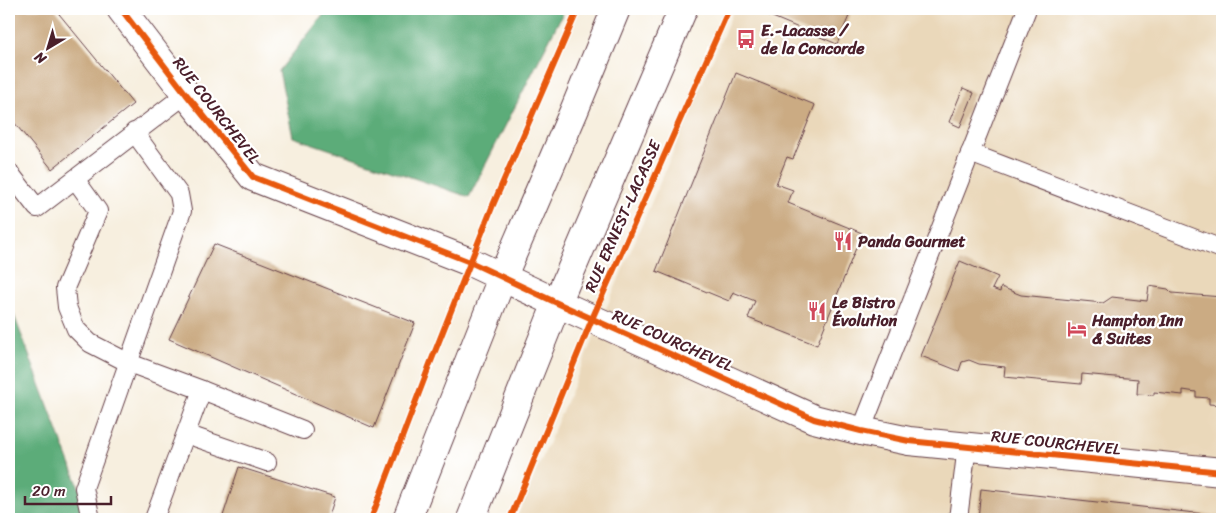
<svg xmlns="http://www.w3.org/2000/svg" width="1231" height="528" viewBox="0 0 1231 528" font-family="Sriracha,sans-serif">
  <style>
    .built { fill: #ead8ba }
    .forest { fill: #5cac79; stroke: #536652 }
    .building { fill: #cbab83 }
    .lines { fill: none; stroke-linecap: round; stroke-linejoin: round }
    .service-casing { stroke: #643e46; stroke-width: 20 }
    .minor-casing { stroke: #643e46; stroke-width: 30 }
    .tertiary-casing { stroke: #643e46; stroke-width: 30 }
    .service { stroke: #fff; stroke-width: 18 }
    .minor { stroke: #fff; stroke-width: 28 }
    .tertiary { stroke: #fff; stroke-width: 28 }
    .cycleway-casing { stroke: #fff; stroke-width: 9 }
    .cycleway { stroke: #e8590c; stroke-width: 6 }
    .labels { text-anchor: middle; stroke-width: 4.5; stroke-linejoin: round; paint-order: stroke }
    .poi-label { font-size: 16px; font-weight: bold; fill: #4a1f2b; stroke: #fff; text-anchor: start }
    .street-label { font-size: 16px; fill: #4a1f2b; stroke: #fff }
  </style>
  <rect width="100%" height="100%" fill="#fff"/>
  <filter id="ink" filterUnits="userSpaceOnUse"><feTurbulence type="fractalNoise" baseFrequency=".02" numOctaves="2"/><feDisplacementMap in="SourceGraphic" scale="10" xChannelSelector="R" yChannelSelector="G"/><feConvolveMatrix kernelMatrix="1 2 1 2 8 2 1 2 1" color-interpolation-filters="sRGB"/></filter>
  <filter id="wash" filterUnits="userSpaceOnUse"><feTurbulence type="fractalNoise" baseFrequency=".0096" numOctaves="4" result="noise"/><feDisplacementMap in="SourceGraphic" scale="20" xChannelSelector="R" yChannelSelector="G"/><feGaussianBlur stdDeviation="1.12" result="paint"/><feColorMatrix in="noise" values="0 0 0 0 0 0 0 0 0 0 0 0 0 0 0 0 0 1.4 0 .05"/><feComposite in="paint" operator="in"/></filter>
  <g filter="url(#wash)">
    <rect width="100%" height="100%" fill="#f7efdf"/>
    <!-- built -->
    <path class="built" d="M734,9H1222V519H516Z"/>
    <!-- forest -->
    <g class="forest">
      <path d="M328,9H565L469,197L293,137L279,71Z"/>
      <path d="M9,302L91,519H9Z"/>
    </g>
    <g id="blocks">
      <!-- building -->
      <g class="building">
        <path d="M9,9H55L133,104L52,169L9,116Z"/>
        <path d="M764,9H852L837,44L763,13Z"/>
        <path d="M736,73L815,105L793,159L787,157L776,184L793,190L788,203L862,233L817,345L748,318L755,301L733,292L729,301L656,271Z"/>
        <path d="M963,88L974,93L960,127L949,122Z"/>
        <path d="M214,244L415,323L374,428L169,339Z"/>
        <path d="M960,261L998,277L992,289L1000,292L1001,287L1021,295L1103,303L1112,297L1147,301L1149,286L1168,289L1172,293L1222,297V405L1209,404V398L1196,397V392L1183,390V395L1154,392V395L1137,394L1138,379L1082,374L1081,384L1004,377L1005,367L979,364L969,360L962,362L959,371L921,356Z"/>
        <path d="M239,467L335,497L328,519H222Z"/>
        <path d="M981,489L1222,516V519H978Z"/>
      </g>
    </g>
  </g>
  <g filter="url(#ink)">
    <use href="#blocks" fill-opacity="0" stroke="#643e46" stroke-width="1"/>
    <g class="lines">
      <!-- service casing -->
      <g class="service-casing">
        <g id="service">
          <path d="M970,153L1222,249"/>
          <path d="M9,172L37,208L186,94"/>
          <path d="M75,179L98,211L65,288L67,307L76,329L90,343L129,363L202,390L154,519"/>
          <path d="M202,390L303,430"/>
          <path d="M861,431L1027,9"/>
          <path d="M186,434L267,462"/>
          <path d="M91,519L84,488L182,211L179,194L134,132"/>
          <path d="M958,519L967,446"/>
        </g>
      </g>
      <!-- minor casing -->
      <g class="minor-casing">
        <path id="minor" d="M121,9L186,94L253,177L470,262L557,303L814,419L861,431L909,441L1222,472"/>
      </g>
      <!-- tertiary casing -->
      <g class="tertiary-casing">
        <g id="tertiary">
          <path d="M407,519L502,278L574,111L616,9"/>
          <path d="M471,519L557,303L683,9"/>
        </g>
      </g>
      <!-- service -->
      <use href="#service" class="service"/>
      <!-- minor -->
      <use href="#minor" class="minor"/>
      <!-- tertiary -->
      <use href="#tertiary" class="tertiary"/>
      <!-- cycleway casing -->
      <g class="cycleway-casing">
        <g id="cycleway">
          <path d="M121,9L186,94L253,177L470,262L557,303L814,419L861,431L909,441L1222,472"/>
          <path d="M371,519L430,364L493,205L578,9"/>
          <path d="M510,519L592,319L729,9"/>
        </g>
      </g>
      <!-- cycleway -->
      <use href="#cycleway" class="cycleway"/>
    </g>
  </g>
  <!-- icons -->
  <defs>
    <g id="bus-bare" transform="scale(1.5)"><path d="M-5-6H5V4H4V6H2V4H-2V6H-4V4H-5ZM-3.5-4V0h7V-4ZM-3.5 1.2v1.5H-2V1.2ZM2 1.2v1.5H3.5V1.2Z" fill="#d1495b" stroke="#fff" stroke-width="2.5" paint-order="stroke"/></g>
    <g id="restaurant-bare" transform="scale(1.5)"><path d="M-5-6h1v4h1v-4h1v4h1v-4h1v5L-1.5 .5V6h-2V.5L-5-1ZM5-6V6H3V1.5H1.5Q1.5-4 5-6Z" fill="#d1495b" stroke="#fff" stroke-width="2.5" paint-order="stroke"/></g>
    <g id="hotel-bare" transform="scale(1.5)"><path d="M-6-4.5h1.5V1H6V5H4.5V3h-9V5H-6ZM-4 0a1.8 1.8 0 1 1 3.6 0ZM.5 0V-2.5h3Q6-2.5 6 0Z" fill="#d1495b" stroke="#fff" stroke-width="2.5" paint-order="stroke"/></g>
  </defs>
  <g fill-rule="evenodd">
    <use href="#bus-bare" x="746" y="39"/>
    <use href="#restaurant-bare" x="843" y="241"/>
    <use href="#restaurant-bare" x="817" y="311"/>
    <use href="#hotel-bare" x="1077" y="329"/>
  </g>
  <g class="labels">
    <!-- poi labels -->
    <g class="poi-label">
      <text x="761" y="36">E.-Lacasse /<tspan x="761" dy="18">de la Concorde</tspan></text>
      <text x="858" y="247">Panda Gourmet</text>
      <text x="832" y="308">Le Bistro<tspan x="832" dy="18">Évolution</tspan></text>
      <text x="1092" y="326">Hampton Inn<tspan x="1092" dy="18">&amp; Suites</tspan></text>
    </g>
    <!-- street labels -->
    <g class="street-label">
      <text transform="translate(217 110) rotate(52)" y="6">RUE COURCHEVEL</text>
      <text transform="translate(622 216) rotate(-66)" y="6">RUE ERNEST-LACASSE</text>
      <text transform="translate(673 340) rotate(24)" y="6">RUE COURCHEVEL</text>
      <text transform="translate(1056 442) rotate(6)" y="6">RUE COURCHEVEL</text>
    </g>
  </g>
  <!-- margin -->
  <rect width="1231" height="528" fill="none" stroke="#fff" stroke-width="30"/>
  <!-- north arrow -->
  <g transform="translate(48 48) rotate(218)" stroke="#ffffff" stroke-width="4" paint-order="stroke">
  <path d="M0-4L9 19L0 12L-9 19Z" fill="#4a1f2b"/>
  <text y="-8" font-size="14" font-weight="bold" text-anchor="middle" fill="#4a1f2b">N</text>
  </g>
  <!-- scale -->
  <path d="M25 496v8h86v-8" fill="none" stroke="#4a1f2b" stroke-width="2.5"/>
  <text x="32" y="496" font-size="15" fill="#4a1f2b" stroke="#ffffff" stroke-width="4" paint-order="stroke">20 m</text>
</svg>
